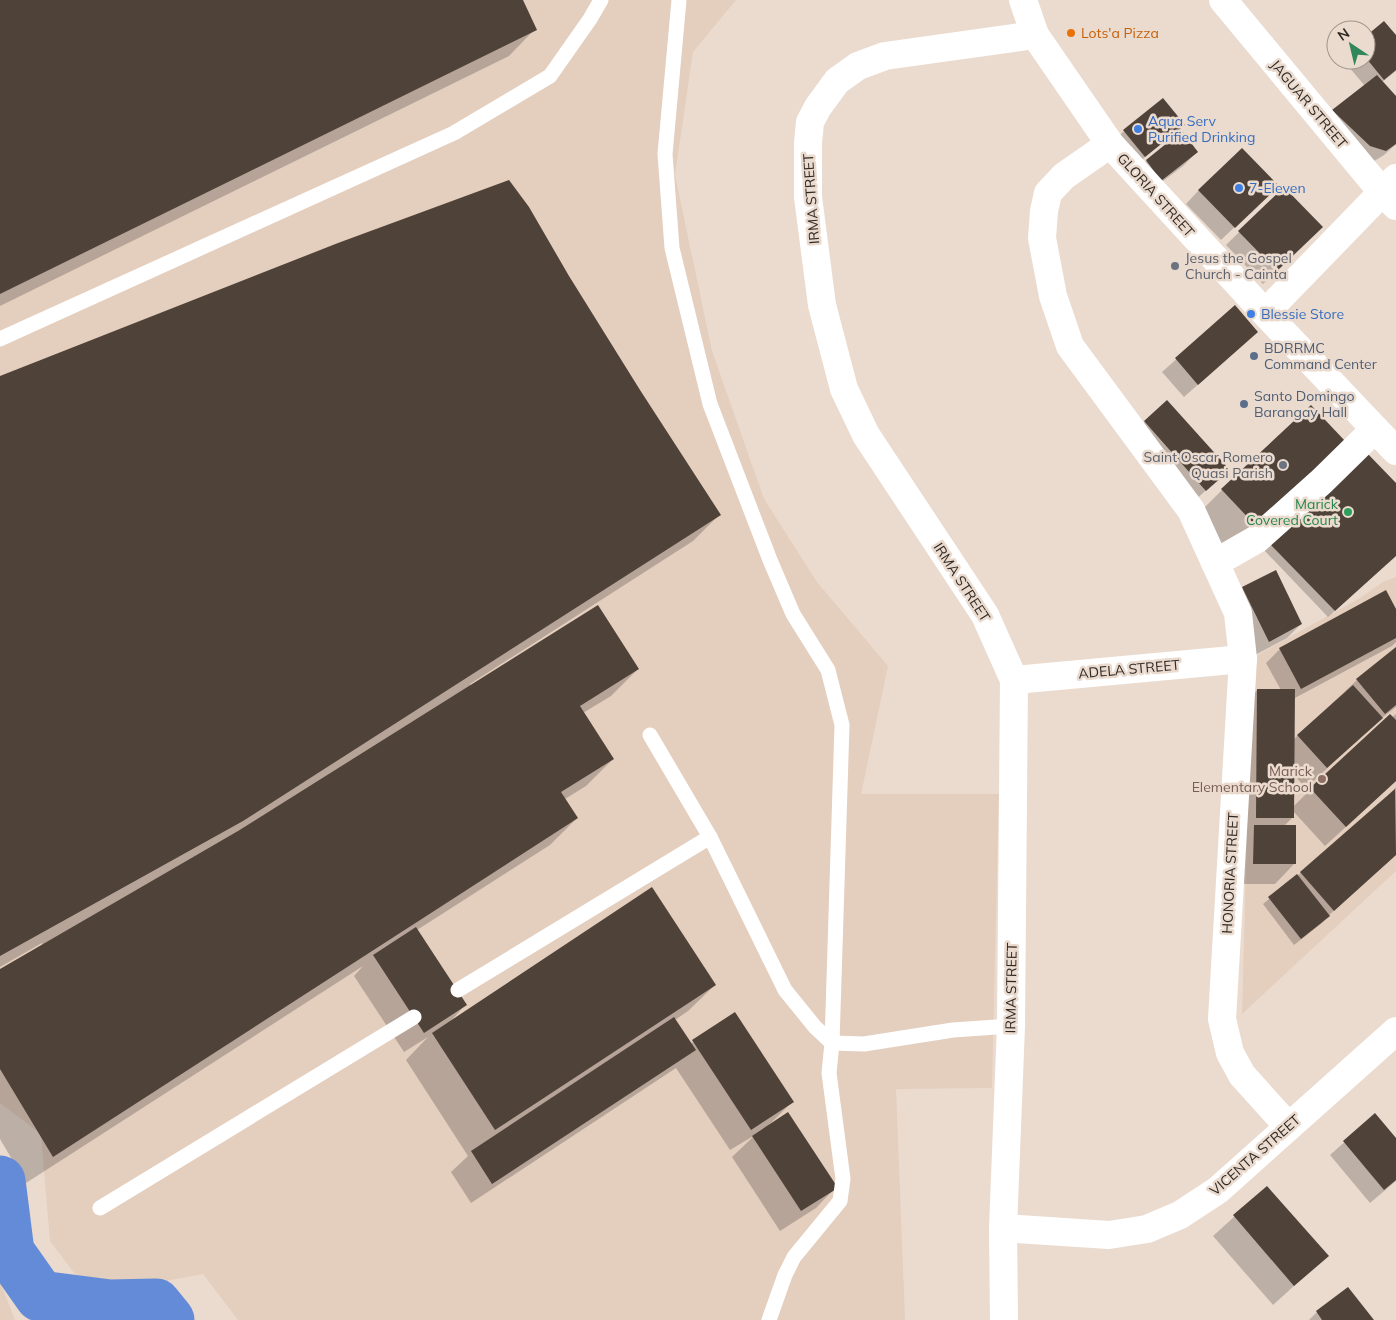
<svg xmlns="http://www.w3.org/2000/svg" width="1396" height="1320" viewBox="0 0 1396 1320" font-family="Mulish,sans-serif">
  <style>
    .built { fill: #e4cebe }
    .shadow { fill: #0003 }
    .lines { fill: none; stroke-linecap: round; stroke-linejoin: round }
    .river { stroke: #648bd7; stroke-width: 51 }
    .building { fill: #4f4239 }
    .service { stroke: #fff; stroke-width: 15 }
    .minor { stroke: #fff; stroke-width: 28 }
    .tertiary { stroke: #fff; stroke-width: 28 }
    .food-dot { fill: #e8710a; stroke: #ebdbcf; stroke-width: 2 }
    .shop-dot { fill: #3f7fe0; stroke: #ebdbcf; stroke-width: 2 }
    .worship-dot { fill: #6b7280; stroke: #ebdbcf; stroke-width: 2 }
    .service-dot { fill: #5c6f8a; stroke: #ebdbcf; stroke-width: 2 }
    .leisure-dot { fill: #2e9e5b; stroke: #ebdbcf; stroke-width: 2 }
    .education-dot { fill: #8d6e63; stroke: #ebdbcf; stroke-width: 2 }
    .labels { text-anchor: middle; stroke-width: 5; stroke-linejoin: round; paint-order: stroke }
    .food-label { font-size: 14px; fill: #c56008; stroke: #ebdbcf; text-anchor: start }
    .street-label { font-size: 14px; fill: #2f2924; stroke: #ebdbcf }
    .shop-label { font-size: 14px; fill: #366cbe; stroke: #ebdbcf; text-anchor: start }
    .worship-label { font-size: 14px; fill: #5b616d; stroke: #ebdbcf; text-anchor: start }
    .service-label { font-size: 14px; fill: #4e5e75; stroke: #ebdbcf; text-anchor: start }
    .leisure-label { font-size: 14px; fill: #27864d; stroke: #ebdbcf; text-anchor: end }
    .education-label { font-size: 14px; fill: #785e54; stroke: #ebdbcf; text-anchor: end }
  </style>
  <rect width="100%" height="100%" fill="#ebdbcf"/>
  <!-- built -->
  <g class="built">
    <path d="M0,0H736L693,52L675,175L712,351L764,499L817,582L888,666L861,794H999L992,1088L896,1089L905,1320H238L203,1274L123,1289L75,1274L50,1241L41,1134L0,1103Z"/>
    <path d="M1396,577V871L1242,1014L1251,686L1254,657L1360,598L1383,582Z"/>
    <path d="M0,1282L15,1320H0Z"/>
  </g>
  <!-- shadow -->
  <g class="shadow">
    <path d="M0,0H521L535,29L509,56L0,306Z"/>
    <path d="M1366,37H1396V71L1382,82L1396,98V144L1384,155L1371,163L1333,111L1365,86L1343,60H1366Z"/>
    <path d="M1124,131H1176L1138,163L1118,137Z"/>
    <path d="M1197,152L1183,166L1147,193L1133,174L1146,161Z"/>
    <path d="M1284,188L1321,227L1263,284L1226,245Z"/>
    <path d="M1199,190L1264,199L1221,240L1186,204Z"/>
    <path d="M568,277L719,515L693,541L470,684L471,686L638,669L611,696L583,713L613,759L586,786L565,799L577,818L550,845L417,930L466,1004L450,1022L715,985L688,1011L675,1020L690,1044L734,1014L792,1102L769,1125L836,1187L816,1208L780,1231L732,1157L755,1135L730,1150L676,1068L471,1203L451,1172L468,1156L406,1060L428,1037L404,1052L354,976L363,966L26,1183L0,1139V971L43,946L42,943L0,967V377Z"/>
    <path d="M1235,307L1257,332L1184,397L1162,372Z"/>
    <path d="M1145,422L1214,483L1192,503L1131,435Z"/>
    <path d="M1344,442L1228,551L1195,517L1222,490Z"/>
    <path d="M1396,485V555L1328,617L1263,549Z"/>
    <path d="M1243,588L1301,624L1287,638L1255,655L1229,602Z"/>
    <path d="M1386,592L1396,612V642L1392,646L1293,699V740L1357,680L1396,649V707L1378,721L1306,788L1293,774V807L1311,789L1396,714V781L1325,846L1293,811V817L1284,826L1295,863L1275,884H1234L1237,711L1257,690H1281L1266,663L1280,649Z"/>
    <path d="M1396,787V855L1328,916L1322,923L1294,945L1263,904L1297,876L1384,800Z"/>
    <path d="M1375,1115L1396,1140V1181L1370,1203L1330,1155Z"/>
    <path d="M1267,1187L1327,1256L1273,1305L1213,1236Z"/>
    <path d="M1348,1288L1372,1320H1309L1317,1312Z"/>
  </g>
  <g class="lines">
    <!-- river -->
    <path class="river" d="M0,1181L9,1252L40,1296L110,1305L156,1304L169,1320"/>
  </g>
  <!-- building -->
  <g class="building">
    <path d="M0,0H523L537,30L0,294Z"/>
    <path d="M1384,21L1396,35V70L1384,80L1366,58V36Z"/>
    <path d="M1377,75L1396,96V144L1386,151L1370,146L1332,110Z"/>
    <path d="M1163,98L1185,125L1145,157L1123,130Z"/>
    <path d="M1182,131L1198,152L1161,181L1146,160Z"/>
    <path d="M1242,148L1279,186L1235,228L1198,190Z"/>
    <path d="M509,180L529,207L569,276L640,390L721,515L243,821L0,956V376L338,243Z"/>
    <path d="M1284,187L1323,227L1277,271L1238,231Z"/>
    <path d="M1235,305L1258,332L1198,385L1175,358Z"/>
    <path d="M1167,400L1230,470L1206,491L1144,421Z"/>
    <path d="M1311,405L1346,442L1256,526L1221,489Z"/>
    <path d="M1365,451L1396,483V556L1335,611L1268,542Z"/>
    <path d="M1276,570L1302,624L1269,642L1242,587Z"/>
    <path d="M1386,590L1396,609V638L1301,689L1279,648Z"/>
    <path d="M598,605L639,669L580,706L614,759L561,792L578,818L53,1157L0,1069V969L238,831Z"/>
    <path d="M1396,647V705L1385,714L1356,679Z"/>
    <path d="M1353,685L1383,718L1327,768L1297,735Z"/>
    <path d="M1257,689H1295L1294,818H1256Z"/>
    <path d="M1390,714L1396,720V781L1346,827L1310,788Z"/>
    <path d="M1395,789L1396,855L1334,911L1300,872Z"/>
    <path d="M1254,825H1296V864H1253Z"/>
    <path d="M1297,874L1330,916L1301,939L1268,897Z"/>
    <path d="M652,887L716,985L495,1130L432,1033Z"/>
    <path d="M416,927L467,1005L424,1033L373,955Z"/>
    <path d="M735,1012L794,1102L751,1130L692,1040Z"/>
    <path d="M674,1017L696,1050L492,1184L471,1151Z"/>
    <path d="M788,1112L838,1188L801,1211L752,1136Z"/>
    <path d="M1375,1113L1396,1138V1180L1384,1190L1343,1141Z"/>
    <path d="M1267,1186L1329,1256L1294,1286L1233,1215Z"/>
    <path d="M1348,1287L1374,1320H1322L1316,1311Z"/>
  </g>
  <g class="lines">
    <!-- service -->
    <g class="service">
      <path d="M679,0L665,154L672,248L710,404L770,560L793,614L828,670L842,725L832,1043L864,1044L953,1030L1011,1026"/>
      <path d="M0,339L454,133L550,76L590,19L601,0"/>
      <path d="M650,735L710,837L785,990L815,1027L832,1043L829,1073L843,1179L840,1201L794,1257L785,1275L769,1320"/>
      <path d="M458,990L710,837"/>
      <path d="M100,1208L414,1017"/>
    </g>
    <!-- minor -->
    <g class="minor">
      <path d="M1223,0L1383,193L1396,206"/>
      <path d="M1110,144L1064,176L1048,193L1044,211L1042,238L1053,296L1070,346L1191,510L1238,613L1243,659L1222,1019L1230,1053L1242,1075L1288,1126"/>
      <path d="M1265,313L1396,178"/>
      <path d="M1215,563L1257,539L1322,481L1375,429"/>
      <path d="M1014,680L1243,659"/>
      <path d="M1003,1228L1109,1235L1147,1229L1180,1215L1218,1190L1396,1031"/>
      <path d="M1004,1320L1003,1228L1011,1026L1014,680L985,615L866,435L844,389L822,305L808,197V143L810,122L818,107L837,81L858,66L885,56L1035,35"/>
    </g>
    <!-- tertiary -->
    <path class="tertiary" d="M1023,0L1035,35L1110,144L1265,313L1396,451"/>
  </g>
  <!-- markers -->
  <circle class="food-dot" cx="1071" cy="33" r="5"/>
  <g class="shop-dot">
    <circle cx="1138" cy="129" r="5"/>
    <circle cx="1239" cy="188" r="5"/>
    <circle cx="1251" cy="314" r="5"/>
  </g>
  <g class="worship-dot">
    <circle cx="1175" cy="266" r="5"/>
    <circle cx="1283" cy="465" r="5"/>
  </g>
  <g class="service-dot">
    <circle cx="1254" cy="356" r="5"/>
    <circle cx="1244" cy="404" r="5"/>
  </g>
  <circle class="leisure-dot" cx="1348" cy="512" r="5"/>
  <circle class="education-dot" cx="1322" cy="779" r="5"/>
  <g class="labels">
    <!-- food labels -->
    <g class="food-label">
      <text x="1081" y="38">Lots'a Pizza</text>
    </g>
    <!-- street labels -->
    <g class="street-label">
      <text transform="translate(1309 104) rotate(50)" y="5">JAGUAR STREET</text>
      <text transform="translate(1156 195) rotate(48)" y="5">GLORIA STREET</text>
      <text transform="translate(811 199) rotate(-94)" y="5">IRMA STREET</text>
      <text transform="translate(962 582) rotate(57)" y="5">IRMA STREET</text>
      <text transform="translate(1129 669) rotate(-5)" y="5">ADELA STREET</text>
      <text transform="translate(1230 873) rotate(-87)" y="5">HONORIA STREET</text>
      <text transform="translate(1011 988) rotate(-89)" y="5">IRMA STREET</text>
      <text transform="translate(1255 1155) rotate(-41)" y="5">VICENTA STREET</text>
    </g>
    <!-- shop labels -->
    <g class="shop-label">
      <text x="1148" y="126">Aqua Serv<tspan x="1148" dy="16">Purified Drinking</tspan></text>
      <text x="1249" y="193">7-Eleven</text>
      <text x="1261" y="319">Blessie Store</text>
    </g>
    <!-- worship labels -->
    <g class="worship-label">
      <text x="1185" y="263">Jesus the Gospel<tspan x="1185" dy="16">Church - Cainta</tspan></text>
      <text x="1273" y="462" text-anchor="end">Saint Oscar Romero<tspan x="1273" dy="16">Quasi Parish</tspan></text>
    </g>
    <!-- service labels -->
    <g class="service-label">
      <text x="1264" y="353">BDRRMC<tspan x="1264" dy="16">Command Center</tspan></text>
      <text x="1254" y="401">Santo Domingo<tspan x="1254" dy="16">Barangay Hall</tspan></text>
    </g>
    <!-- leisure labels -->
    <g class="leisure-label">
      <text x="1338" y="509">Marick<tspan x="1338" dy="16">Covered Court</tspan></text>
    </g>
    <!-- education labels -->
    <g class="education-label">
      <text x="1312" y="776">Marick<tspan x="1312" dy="16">Elementary School</tspan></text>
    </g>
  </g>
  <!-- north arrow -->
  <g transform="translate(1351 45) rotate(325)"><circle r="24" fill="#ebdbcf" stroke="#a0948b"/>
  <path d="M0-4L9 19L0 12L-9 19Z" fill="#31875a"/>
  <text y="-8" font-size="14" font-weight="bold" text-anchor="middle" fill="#2f2924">N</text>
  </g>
</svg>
